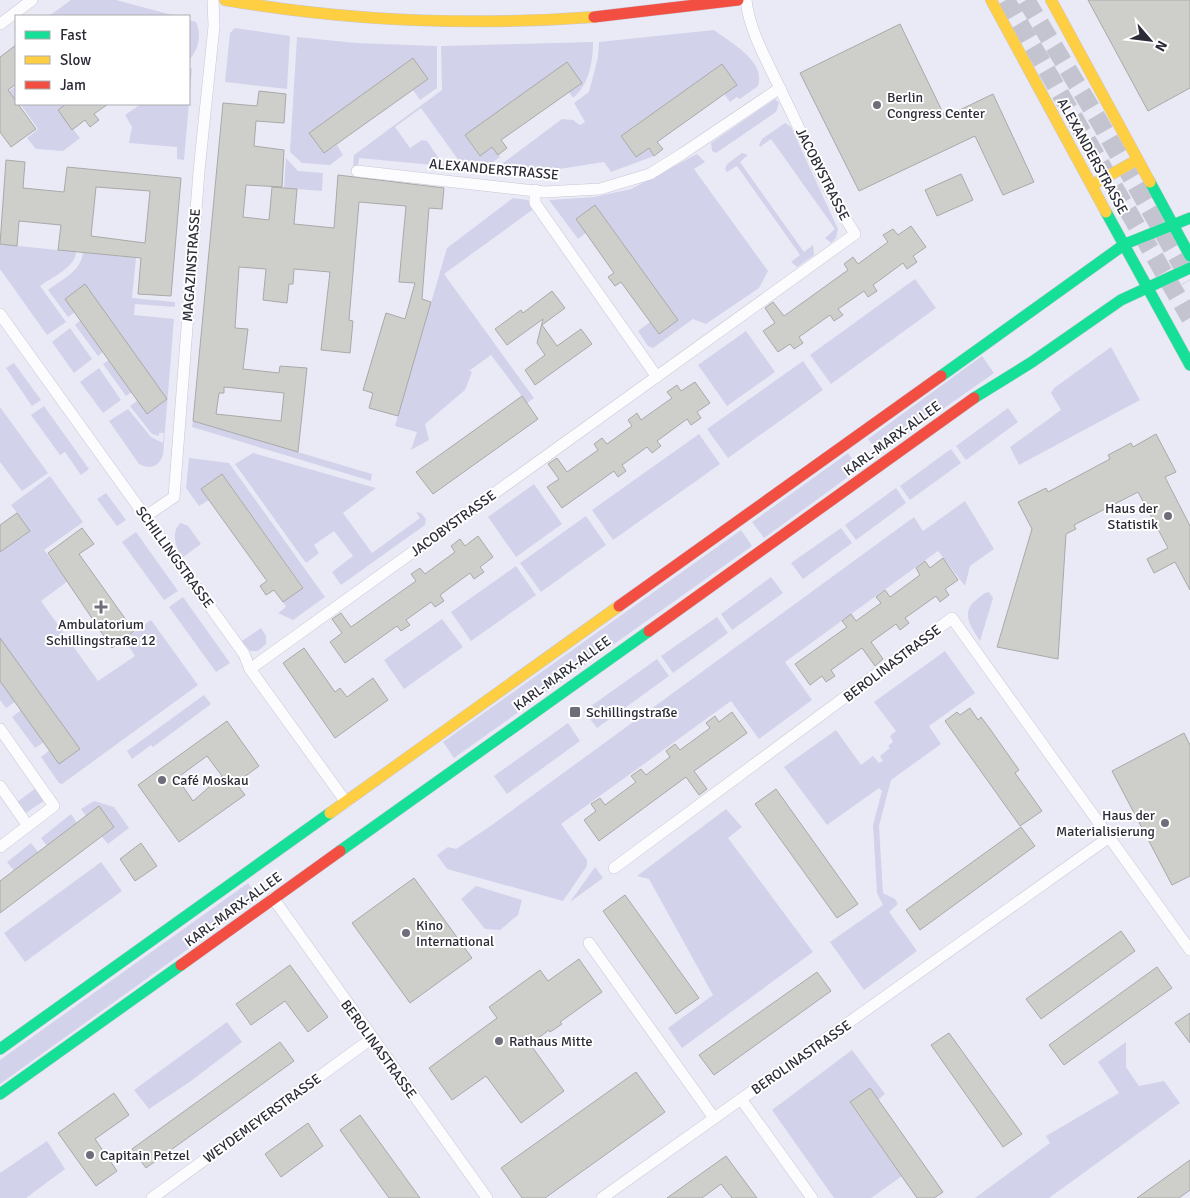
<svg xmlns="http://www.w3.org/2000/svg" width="1190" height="1198" viewBox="0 0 1190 1198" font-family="Signika,sans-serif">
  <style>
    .green { fill: #d2d2eb }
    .building { fill: #cececa; stroke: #a9a9a9; fill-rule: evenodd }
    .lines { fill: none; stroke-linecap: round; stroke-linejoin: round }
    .primary-tunnel { stroke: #c4c4d1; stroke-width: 18; stroke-dasharray: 18 9; stroke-linecap: butt }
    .street-casing { stroke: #c7c7d2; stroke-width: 12 }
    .fast-casing { stroke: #c7c7d2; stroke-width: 12 }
    .slow-casing { stroke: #c7c7d2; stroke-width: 12 }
    .jam-casing { stroke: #c7c7d2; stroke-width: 12 }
    .street { stroke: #fcfcfe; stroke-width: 11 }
    .fast { stroke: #16e098; stroke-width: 11 }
    .slow { stroke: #ffcf43; stroke-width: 11 }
    .jam { stroke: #f24e42; stroke-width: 11 }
    .poi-dot { fill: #6e6e7b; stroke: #fff; stroke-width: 2 }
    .labels { text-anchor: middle; stroke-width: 4; stroke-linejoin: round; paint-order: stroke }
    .poi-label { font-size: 14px; fill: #2c2c38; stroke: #fff; text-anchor: start }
    .street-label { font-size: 14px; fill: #2c2c38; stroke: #fff }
  </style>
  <rect width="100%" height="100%" fill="#eaeaf7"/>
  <!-- green -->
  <g class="green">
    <path d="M71,0H116L176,16H49Z"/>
    <path d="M189,20L196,22C202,35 199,49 189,60Z"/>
    <path d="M235,28L290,36L287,89L225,82L230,33Z"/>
    <path d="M714,30C731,43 766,61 758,86L740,99L737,97L730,102L724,94L737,85L722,64L621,136L649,148L654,156L611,172L604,162L559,169L499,166L562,119L573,120L580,125L585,122L574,103L589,92L598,57L599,42Z"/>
    <path d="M297,37L356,43L437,46V88L420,100L413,90L428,79L413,58L310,133L324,153L337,145L343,155L330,165L302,163L290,152Z"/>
    <path d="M593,42C593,62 589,85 573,98L569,92L465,135L479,156L492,147L500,157L489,165L459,161L421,108L395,127L410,148L422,140L427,141L444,166L359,158L358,167H353L354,155L442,90L441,46Z"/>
    <path d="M192,68L184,160L177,159V147L129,143L132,127L125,115L141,104H189V70Z"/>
    <path d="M16,86V104H66L58,110L80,138L63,151L36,149L27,138L38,129L21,105L14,109L4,95Z"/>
    <path d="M775,99L779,103L776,112L716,153L712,151L711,143Z"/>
    <path d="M785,123L791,127L838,229L836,238L831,243L825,238L835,229L771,139L760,147L759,145L762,139Z"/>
    <path d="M742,153L748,155L740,162L804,252L813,245L814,255L797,267L791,262L800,255L737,166L727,172L725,169L727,164Z"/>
    <path d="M697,154L705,162L694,169L768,271L759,288L706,324L693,319L653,348L648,346L638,331L650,322L659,334L678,320L595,205L576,219L586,233L578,239L549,200L594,197L631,189Z"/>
    <path d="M286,158L298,171L323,173L322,191L284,188Z"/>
    <path d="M513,198L528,200L535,208L444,274L534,398L527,403L491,355L469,371L472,372L465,390L425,424L429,440L411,450L417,432L395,426L447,248Z"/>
    <path d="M0,244L76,252C75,268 52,277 40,286L66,322L47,335L0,269Z"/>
    <path d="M83,252L136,258L132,298L175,302V307L135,304L134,315L174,319L163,455C159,467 150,470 139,464L109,421L128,409L151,437L163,443L164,433H159V436L152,434L130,406L138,400L147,413L167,399L85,285L75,312L68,317L48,290C62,279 81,272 83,252Z"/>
    <path d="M915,279L936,308L831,384L810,355Z"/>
    <path d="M81,320L103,352L98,356L75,325Z"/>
    <path d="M70,328L92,359L74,373L52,342Z"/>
    <path d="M746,331L775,372L727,406L698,365Z"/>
    <path d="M1111,347L1140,400L1019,465L1010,447L1061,410L1051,393L1054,388Z"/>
    <path d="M982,356L994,373L879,454L868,439Z"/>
    <path d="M109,360L132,392L126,396L103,364Z"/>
    <path d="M803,361L823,390L728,458L707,429Z"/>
    <path d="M14,363L41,400L32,406L6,368Z"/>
    <path d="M99,368L121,400L103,413L80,382Z"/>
    <path d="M44,406L89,469L81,475L65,452L60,455L31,415Z"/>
    <path d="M0,407L48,473L22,491L0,462Z"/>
    <path d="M1008,408L1018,422L966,460L956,446Z"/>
    <path d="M193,421L372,474L371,481L192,427Z"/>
    <path d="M699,434L720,464L613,540L592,510Z"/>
    <path d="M951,449L961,463L910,500L900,486Z"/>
    <path d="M253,453L376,488L343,513L372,553L420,518L416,512L421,513L426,519L425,525L341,585L332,572L353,556L334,531L314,545L319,553L306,563L235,464Z"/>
    <path d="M848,453L859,469L764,538L752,522Z"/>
    <path d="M189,458L229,463L325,597L293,620L278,613L286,607L283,602L303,587L222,474L201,489L209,500L199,506L186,488Z"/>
    <path d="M50,476L83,522L44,550L68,581L41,601L98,681L135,656L124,639L151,620L198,685L62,784L59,783L41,757L50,750L0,638V552L30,531L11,505Z"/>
    <path d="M534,484L562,524L516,557L488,517Z"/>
    <path d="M896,488L906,503L856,540L845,525Z"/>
    <path d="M106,493L126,520L117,526L97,499Z"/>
    <path d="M965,501L994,549L970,566L965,586L938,551L785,662L812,700L759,739L731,701L561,824L587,860V866L563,901L447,869L437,855L448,847L456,849L492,825L914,517L923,531Z"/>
    <path d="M586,516L606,545L541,592L520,563Z"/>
    <path d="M181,523L188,526L201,544L182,558C176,548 170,531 181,523Z"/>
    <path d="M841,528L852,543L803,579L791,563Z"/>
    <path d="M741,530L752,546L454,758L443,742Z"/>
    <path d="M136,532L178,591L164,600L122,542Z"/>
    <path d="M516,566L536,595L471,641L451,612Z"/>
    <path d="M771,577L783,593L732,630L721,614Z"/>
    <path d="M989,592L993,598L980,641C972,628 960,613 975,601C980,597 983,593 989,592Z"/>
    <path d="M183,597L230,663L216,672L169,607Z"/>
    <path d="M717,617L728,633L673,673L661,656Z"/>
    <path d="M442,619L463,647L404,689L384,660Z"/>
    <path d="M261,628L266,636V644L258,651H250L242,641Z"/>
    <path d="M945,651L975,693L929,726L941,744L891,780L879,826L883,893L895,899L898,904L889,912L917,951L864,990L830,942L883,905L877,893L873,825L882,791L879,788L827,825L784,767L836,730L861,765L873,756L879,763L883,761L880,756L890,748L888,746L893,742L890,736L896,731L874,702Z"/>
    <path d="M657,659L669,676L597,728L584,711Z"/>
    <path d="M0,681L15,702L6,708L0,700Z"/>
    <path d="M204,695L211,704L153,747L151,745L132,759L127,751Z"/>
    <path d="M21,710L44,742L35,748L12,717Z"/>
    <path d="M568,723L580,741L507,794L494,776Z"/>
    <path d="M36,788L45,800L26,813L17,802Z"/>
    <path d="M94,801L114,807L129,828L108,844L101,836L114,827L99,807L86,816L81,809Z"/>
    <path d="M726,809L742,827L728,838L813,952L682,1048L668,1028L713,995L649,879L637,876Z"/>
    <path d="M71,814L77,823L47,846L41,838Z"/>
    <path d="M31,843L38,852L14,871L7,862Z"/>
    <path d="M101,862L122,891L25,962L4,933Z"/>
    <path d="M595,867L603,878L570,902Z"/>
    <path d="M248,883L259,898L0,1084V1060Z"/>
    <path d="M476,886L522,900L518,915L500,930L485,929L461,899Z"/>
    <path d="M227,1022L242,1042L191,1081L149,1109L134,1090Z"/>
    <path d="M1126,1042V1067L1139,1086L1164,1081L1180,1103L1049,1198H975L1050,1143L1046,1136L1119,1093L1098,1062Z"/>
    <path d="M852,1050L885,1094L878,1100L850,1103L902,1176L871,1198H834L772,1110Z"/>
    <path d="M47,1141L65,1169L26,1198H0V1173Z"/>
  </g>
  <!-- building -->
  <g class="building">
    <path d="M1088,0H1190V88L1148,111Z"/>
    <path d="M900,24L945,117L993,94L1034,182L1003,195L975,136L859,191L800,73Z"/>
    <path d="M16,45V84L8,90L36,129L11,147L0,132V57Z"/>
    <path d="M413,58L428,79L324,153L309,133Z"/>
    <path d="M567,62L582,83L501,140L507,148L498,155L492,147L480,156L465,135Z"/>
    <path d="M722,64L737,85L657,142L663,149L654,156L649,148L636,157L621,136Z"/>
    <path d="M259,91L286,94L284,123L256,121L254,146L284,150L282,187L246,185L243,217L269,220L272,187L297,189L294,224L334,228L338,175L444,188L442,209L429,208L422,299L431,302L398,416L369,408L373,393L363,390L386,313L405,319L415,283L399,282L406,206L359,202L349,320L353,321L350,353L321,350L330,272L294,269L293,284H289L287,303L263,300L266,269L239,267L235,328L248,329L243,369L279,373L280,366L307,368L298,452L193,421L223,103L257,106ZM224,387L284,393L281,421L216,414L219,393H224Z"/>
    <path d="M66,104H108L94,114L99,120L90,127L85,120L72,130L58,110Z"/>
    <path d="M6,160L25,162L23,188L64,192L67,167L181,178L171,296L138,294L141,258L58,250L61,225L19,221L17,246L0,244ZM96,187L150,191L145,243L91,236Z"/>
    <path d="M961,174L973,200L937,216L925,190Z"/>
    <path d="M595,205L678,320L659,334L621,282L615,286L608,277L614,273L576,219Z"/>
    <path d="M911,226L926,247L913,256L917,262L907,269L903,263L873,285L877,291L868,297L864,291L838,309L843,315L834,321L830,315L799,337L803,343L794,349L790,344L778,352L763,331L775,323L765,308L773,302L784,316L848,270L844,264L853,257L858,264L888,242L883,235L893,229L898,235Z"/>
    <path d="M85,284L167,399L147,414L65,299Z"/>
    <path d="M552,291L565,308L542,325L557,346L581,329L592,344L535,385L525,370L545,355L537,343L543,319L507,345L495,329L521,310L523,313Z"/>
    <path d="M695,382L710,403L697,412L701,418L691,425L687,419L657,441L661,446L652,453L647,447L622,465L626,471L618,477L614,471L562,508L547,487L559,479L548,464L557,458L567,472L598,450L594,444L602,438L607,444L632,426L628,420L637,413L641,420L672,398L667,392L677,385L681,391Z"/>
    <path d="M522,396L538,419L433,494L416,472Z"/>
    <path d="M1156,434L1176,472L1165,477L1190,526V590L1175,562L1154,573L1147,559L1168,548L1138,492L1074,525L1076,529L1066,534L1058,659L997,647L1032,529L1018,502L1046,488L1048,492L1110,459L1108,455L1131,443L1133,447Z"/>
    <path d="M222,474L303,588L283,602L274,590L266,595L260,586L267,581L201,489Z"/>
    <path d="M17,513L30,531L0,552V525Z"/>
    <path d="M82,528L94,544L79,554L134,631L112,648L48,553Z"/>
    <path d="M478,536L493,557L480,567L484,572L474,579L470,573L440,595L444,601L435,607L431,602L406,620L410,625L401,631L397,626L345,663L330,642L342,633L332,619L341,613L351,627L416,581L411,574L420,568L425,574L455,552L451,546L460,539L465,546Z"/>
    <path d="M943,558L958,580L945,589L949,595L940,602L936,596L905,618L909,623L900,630L896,624L871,642L883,659L875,666L862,648L831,670L835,676L826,682L822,676L810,685L795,664L847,627L842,621L851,614L856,621L881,603L876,597L885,590L890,597L920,575L916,568L925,561L930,568Z"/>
    <path d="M0,638L80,749L59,764L0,681Z"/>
    <path d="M304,648L335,692L340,688L347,697L373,678L388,700L335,738L283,663Z"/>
    <path d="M970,708L978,720L981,717L990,729L1019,770L1015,773L1042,811L1020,826L945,721L957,712L960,715Z"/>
    <path d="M732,712L747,733L694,771L707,789L699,795L686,777L599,841L584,820L596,811L591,804L600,798L605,805L636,782L631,776L641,769L646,775L670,757L666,751L675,744L680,750L710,728L706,723L715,716L719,722Z"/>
    <path d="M227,721L259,766L236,783L245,795L179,842L138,785ZM207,756L222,776L193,801L177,778Z"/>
    <path d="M1184,733L1190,745V876L1172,885L1112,771Z"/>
    <path d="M776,789L858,904L837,918L755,804Z"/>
    <path d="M99,806L114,827L0,913V881Z"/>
    <path d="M1021,827L1035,846L920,930L906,910Z"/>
    <path d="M141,843L157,866L135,881L120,859Z"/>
    <path d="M414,878L472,958L410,1003L352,923Z"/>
    <path d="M625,895L699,998L676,1014L603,911Z"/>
    <path d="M1121,931L1135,951L1041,1019L1026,999Z"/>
    <path d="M579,959L602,992L560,1022L562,1024L550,1032L549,1030L530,1044L564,1091L521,1123L486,1076L452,1100L429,1068L497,1018L489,1007L540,970L548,981Z"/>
    <path d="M290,965L328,1017L308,1032L285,1001L251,1025L236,1004Z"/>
    <path d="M1157,967L1172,988L1064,1065L1049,1045Z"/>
    <path d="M817,972L831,991L714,1075L699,1055Z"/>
    <path d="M1190,1013V1043L1175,1023Z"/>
    <path d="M949,1033L1022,1134L1003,1147L931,1045Z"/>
    <path d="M280,1042L294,1061L146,1168L132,1149Z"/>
    <path d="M636,1072L665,1112L545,1198H522L501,1168Z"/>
    <path d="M870,1088L943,1192L934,1198H917L850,1102Z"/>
    <path d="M114,1093L129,1115L95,1139L117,1171L96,1186L58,1133Z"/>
    <path d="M360,1115L420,1198H389L384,1191L340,1130Z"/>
    <path d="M308,1123L323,1146L281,1177L265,1154Z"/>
    <path d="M726,1156L757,1198H732L721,1184L702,1198H667Z"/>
    <path d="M1190,1160V1190L1179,1198H1137Z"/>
  </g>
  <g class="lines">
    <!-- primary-tunnel -->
    <g class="primary-tunnel">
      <path d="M1006,0L1190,318"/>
      <path d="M1026,0L1099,121L1190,280"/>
    </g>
    <!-- street casing -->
    <g class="street-casing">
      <g id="street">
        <path d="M0,24L32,0"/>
        <path d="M357,171L544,192L600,189L650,174L682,154L780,88"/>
        <path d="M535,190V203L657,377"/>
        <path d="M0,314L244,654L250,669L346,802"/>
        <path d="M146,516L174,497L199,171L214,26L213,0"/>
        <path d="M250,669L855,234C827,190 806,142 783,95C769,64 750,34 746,0"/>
        <path d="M0,729L54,806L0,847"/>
        <path d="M0,786L28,826"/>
        <path d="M614,868L952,618L1190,950"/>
        <path d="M273,898L487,1198"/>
        <path d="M589,943L714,1118"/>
        <path d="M741,1099L812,1198"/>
        <path d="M152,1198L371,1039"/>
        <path d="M602,1198L1108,838"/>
      </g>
    </g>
    <!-- fast casing -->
    <g class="fast-casing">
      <g id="fast">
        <path d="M1150,182L1190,256"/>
        <path d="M1106,212L1190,365"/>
        <path d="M941,376L1125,244L1190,218"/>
        <path d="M974,398L1032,362L1121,300L1190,268"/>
        <path d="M340,851L649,631"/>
        <path d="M0,1049L330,813"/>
        <path d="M0,1094L181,965"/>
      </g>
    </g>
    <!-- slow casing -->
    <g class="slow-casing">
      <g id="slow">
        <path d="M225,0C346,21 472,26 594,17"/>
        <path d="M991,0L1106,212"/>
        <path d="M1051,0L1150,182"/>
        <path d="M1092,185L1137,160"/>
        <path d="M330,813L619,606"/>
      </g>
    </g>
    <!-- jam casing -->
    <g class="jam-casing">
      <g id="jam">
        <path d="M594,17L738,0"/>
        <path d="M619,606L941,376"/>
        <path d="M649,631L974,398"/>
        <path d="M181,965L340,851"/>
      </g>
    </g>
    <!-- street -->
    <use href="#street" class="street"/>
    <!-- fast -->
    <use href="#fast" class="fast"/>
    <!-- slow -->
    <use href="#slow" class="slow"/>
    <!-- jam -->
    <use href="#jam" class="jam"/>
  </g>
  <!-- markers -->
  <g class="poi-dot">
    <circle cx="877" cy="105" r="5"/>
    <circle cx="1168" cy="516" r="5"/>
    <path d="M98.5 599.5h5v5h5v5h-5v5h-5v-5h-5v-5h5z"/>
    <rect x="569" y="706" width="12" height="12" rx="2.5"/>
    <circle cx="162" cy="780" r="5"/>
    <circle cx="1165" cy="823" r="5"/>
    <circle cx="406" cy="933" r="5"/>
    <circle cx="499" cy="1041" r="5"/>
    <circle cx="90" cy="1155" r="5"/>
  </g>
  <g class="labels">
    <!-- poi labels -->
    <g class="poi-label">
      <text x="887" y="102">Berlin<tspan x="887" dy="16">Congress Center</tspan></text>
      <text x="1158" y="513" text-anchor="end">Haus der<tspan x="1158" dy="16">Statistik</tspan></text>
      <text x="101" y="629" text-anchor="middle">Ambulatorium<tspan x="101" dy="16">Schillingstraße 12</tspan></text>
      <text x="586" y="717">Schillingstraße</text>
      <text x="172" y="785">Café Moskau</text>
      <text x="1155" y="820" text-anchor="end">Haus der<tspan x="1155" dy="16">Materialisierung</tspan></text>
      <text x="416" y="930">Kino<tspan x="416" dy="16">International</tspan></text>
      <text x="509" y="1046">Rathaus Mitte</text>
      <text x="100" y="1160">Capitain Petzel</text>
    </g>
    <!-- street labels -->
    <g class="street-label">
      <text transform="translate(1093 156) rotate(61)" y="5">ALEXANDERSTRASSE</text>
      <text transform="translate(494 169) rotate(5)" y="5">ALEXANDERSTRASSE</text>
      <text transform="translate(823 174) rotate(63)" y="5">JACOBYSTRASSE</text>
      <text transform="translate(191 265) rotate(-86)" y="5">MAGAZINSTRASSE</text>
      <text transform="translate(892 438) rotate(-36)" y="5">KARL-MARX-ALLEE</text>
      <text transform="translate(453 523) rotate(-36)" y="5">JACOBYSTRASSE</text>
      <text transform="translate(175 557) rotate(54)" y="5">SCHILLINGSTRASSE</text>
      <text transform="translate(892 663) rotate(-37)" y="5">BEROLINASTRASSE</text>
      <text transform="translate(562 673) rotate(-36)" y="5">KARL-MARX-ALLEE</text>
      <text transform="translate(233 909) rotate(-36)" y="5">KARL-MARX-ALLEE</text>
      <text transform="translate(379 1049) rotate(54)" y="5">BEROLINASTRASSE</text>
      <text transform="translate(801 1057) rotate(-35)" y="5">BEROLINASTRASSE</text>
      <text transform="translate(262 1118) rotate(-36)" y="5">WEYDEMEYERSTRASSE</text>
    </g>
  </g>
  <!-- legend -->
  <rect x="15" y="15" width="175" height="90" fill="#ffffff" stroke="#ababaf"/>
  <rect x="25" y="31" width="25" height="8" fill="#16e098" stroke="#ababaf"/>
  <text x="60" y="40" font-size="15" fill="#2c2c38">Fast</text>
  <rect x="25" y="56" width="25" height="8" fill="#ffcf43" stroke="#ababaf"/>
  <text x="60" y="65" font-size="15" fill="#2c2c38">Slow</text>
  <rect x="25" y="81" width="25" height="8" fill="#f24e42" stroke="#ababaf"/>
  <text x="60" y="90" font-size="15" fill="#2c2c38">Jam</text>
  <!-- north arrow -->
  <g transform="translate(1150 40) rotate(118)" stroke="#ffffff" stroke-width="4" paint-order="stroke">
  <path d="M0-4L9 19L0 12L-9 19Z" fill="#2c2c38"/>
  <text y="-8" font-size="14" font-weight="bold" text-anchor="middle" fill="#2c2c38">N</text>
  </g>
</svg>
